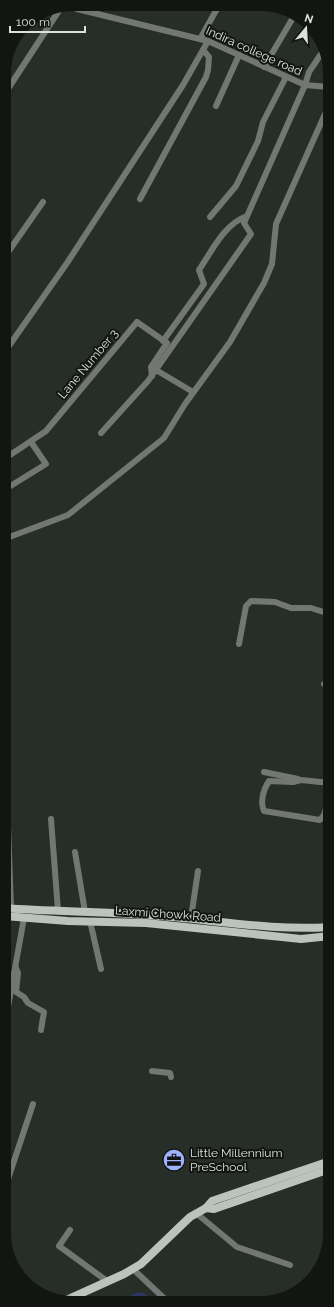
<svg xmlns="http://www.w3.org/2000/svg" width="334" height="1307" viewBox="0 0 334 1307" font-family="Raleway,sans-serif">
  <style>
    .green { fill: #2d3761 }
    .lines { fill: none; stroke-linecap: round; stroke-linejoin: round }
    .minor { stroke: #737774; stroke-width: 6 }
    .major { stroke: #bbc3bc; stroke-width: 8 }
    .labels { text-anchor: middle; stroke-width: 4; stroke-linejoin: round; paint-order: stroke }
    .street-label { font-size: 12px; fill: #dce1dc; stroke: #121512 }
    .poi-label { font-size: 12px; fill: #dce1dc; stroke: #121512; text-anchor: start }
  </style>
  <rect width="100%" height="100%" fill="#262e27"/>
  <!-- green -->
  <path class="green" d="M138,1292L144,1293L149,1298L145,1302H116Z"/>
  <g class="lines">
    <!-- minor -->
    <g class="minor">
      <path d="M77,9L208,41L305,85L329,87"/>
      <path d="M200,39L218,7"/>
      <path d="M264,67L294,16"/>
      <path d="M4,95L60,9"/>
      <path d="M216,106L239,55"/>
      <path d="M140,199L206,77L208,70L209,57L203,50"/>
      <path d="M210,217L236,186L258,141L263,122L286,77"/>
      <path d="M4,258L43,202"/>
      <path d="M163,341L204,284L199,270C212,251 224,224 247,216"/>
      <path d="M4,353L67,263L183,85L208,41"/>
      <path d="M156,370L193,392"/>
      <path d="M101,433L148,381L251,234L244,223L305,85L309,72L323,51"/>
      <path d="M4,459L46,431L137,322L167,343L151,367L152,376"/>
      <path d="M4,490L46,464L31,442"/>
      <path d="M4,539L68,515L164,438L185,404L230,342L264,283L272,264L276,224L329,105"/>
      <path d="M239,644L246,606L251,601L275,602L291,608H311L330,614"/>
      <path d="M324,684L330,686"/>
      <path d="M264,772L298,779"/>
      <path d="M330,783L301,780L293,782L269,781C263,790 260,802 264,811L320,820L324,815L330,794"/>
      <path d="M51,819L58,911"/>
      <path d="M326,822L329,812"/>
      <path d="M8,826L11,908"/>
      <path d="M75,852L85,912"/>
      <path d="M191,918L198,871"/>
      <path d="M90,921L101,969"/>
      <path d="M16,968L18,973L16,992L24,997L28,1003L44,1012L41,1030"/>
      <path d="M5,1008L8,1007L24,918"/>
      <path d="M152,1071L170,1073L171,1077"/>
      <path d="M5,1188L33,1104"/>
      <path d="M196,1213L237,1247L290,1265"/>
      <path d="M70,1230L59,1246L107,1281"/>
      <path d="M133,1269L168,1302"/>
    </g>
    <!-- major -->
    <g class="major">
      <path d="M4,908C56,912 108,911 160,916C216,920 273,931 330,927"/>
      <path d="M4,916L68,921L146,923L282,937L301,939L330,936"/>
      <path d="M206,1208L214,1209L330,1169"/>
      <path d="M62,1302L124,1274L141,1264L190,1217L206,1208L212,1201L330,1161"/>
    </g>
  </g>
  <!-- icons -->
  <defs>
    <g id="office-disc" transform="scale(1.15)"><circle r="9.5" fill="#9fb3fd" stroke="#121512"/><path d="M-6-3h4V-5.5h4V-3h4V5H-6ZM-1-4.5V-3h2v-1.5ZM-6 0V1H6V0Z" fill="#111"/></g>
  </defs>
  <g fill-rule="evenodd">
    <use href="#office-disc" x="174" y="1160"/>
  </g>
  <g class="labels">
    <!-- street labels -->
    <g class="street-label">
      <text transform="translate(254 51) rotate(24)" y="4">Indira college road</text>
      <text transform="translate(88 364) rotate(-50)" y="4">Lane Number 3</text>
      <text transform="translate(168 914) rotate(4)" y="4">Laxmi Chowk Road</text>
    </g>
    <!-- poi labels -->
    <g class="poi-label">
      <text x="190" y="1157">Little Millennium<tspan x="190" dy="14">PreSchool</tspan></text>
    </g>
  </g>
  <!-- crop -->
  <path d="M0 0H334V1307H0ZM73 11H261A62 62 0 0 1 323 73V1234A62 62 0 0 1 261 1296H73A62 62 0 0 1 11 1234V73A62 62 0 0 1 73 11Z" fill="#121512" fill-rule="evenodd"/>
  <!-- north arrow -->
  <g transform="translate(306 28) rotate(18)" stroke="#121512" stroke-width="3" paint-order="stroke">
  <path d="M0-3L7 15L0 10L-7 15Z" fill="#dce1dc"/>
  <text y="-6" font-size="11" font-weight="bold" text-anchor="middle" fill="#dce1dc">N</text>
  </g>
  <!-- scale -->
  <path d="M10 26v6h75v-6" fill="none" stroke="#dce1dc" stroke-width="2"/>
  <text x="16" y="26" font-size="12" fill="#dce1dc" stroke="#121512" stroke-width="3" paint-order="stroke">100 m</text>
</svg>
